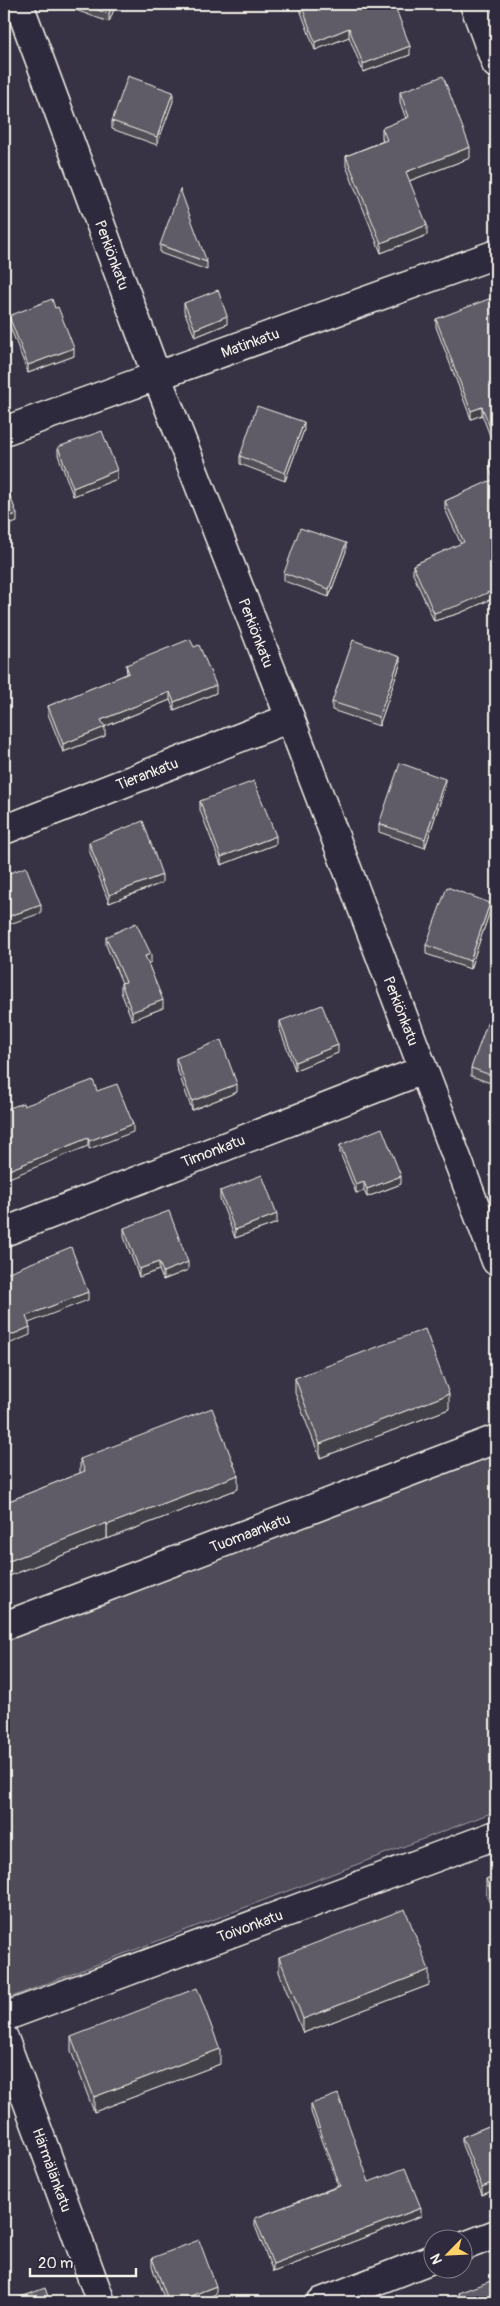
<svg xmlns="http://www.w3.org/2000/svg" width="500" height="2306" viewBox="0 0 500 2306" font-family="Pangolin,sans-serif">
  <style>
    .green { fill: #504b59; stroke: #a29ea0 }
    .lines { fill: none; stroke-linecap: round; stroke-linejoin: round }
    .street-casing { stroke: #f4f1e8; stroke-width: 31 }
    .street { stroke: #2f2a3d; stroke-width: 28 }
    .wall { fill: #524f59; stroke: #f4f1e8 }
    .shaded-wall { fill: #424048; stroke: #f4f1e8 }
    .building { fill: #5f5c67; stroke: #f4f1e8 }
    .labels { text-anchor: middle; stroke-width: 4; stroke-linejoin: round; paint-order: stroke }
    .street-label { font-size: 15px; fill: #f4f1e8; stroke: #2f2a3d }
  </style>
  <rect width="100%" height="100%" fill="#373244"/>
  <filter id="ink" filterUnits="userSpaceOnUse"><feTurbulence type="fractalNoise" baseFrequency=".02" numOctaves="2"/><feDisplacementMap in="SourceGraphic" scale="10" xChannelSelector="R" yChannelSelector="G"/><feConvolveMatrix kernelMatrix="1 2 1 2 8 2 1 2 1" color-interpolation-filters="sRGB"/></filter>
  <g filter="url(#ink)">
    <!-- green -->
    <path class="green" d="M496,1453V1811L4,2000V1642Z"/>
    <g class="lines">
      <!-- street casing -->
      <g class="street-casing">
        <g id="street">
          <path d="M19,4L157,377L290,718L496,1261"/>
          <path d="M474,4L496,64"/>
          <path d="M4,431L496,254"/>
          <path d="M4,830L290,718"/>
          <path d="M4,1232L423,1070"/>
          <path d="M4,1626L496,1439"/>
          <path d="M4,2017L496,1835"/>
          <path d="M4,2038L101,2302"/>
          <path d="M462,2247L496,2234"/>
          <path d="M321,2302L432,2259"/>
        </g>
      </g>
      <!-- street -->
      <use href="#street" class="street"/>
    </g>
    <!-- wall -->
    <g class="wall">
      <path d="M67,4H116L109,22L67,7Z"/>
      <path d="M298,4H394L410,55L363,72L349,37L315,50Z"/>
      <path d="M400,92L470,158L409,181L427,235L381,253L346,166V156L383,141L382,138V128L406,119L400,102Z"/>
      <path d="M173,101L157,145L112,129V121Z"/>
      <path d="M160,245L207,262V270L160,253Z"/>
      <path d="M496,302V451L482,415L471,419L436,327V319Z"/>
      <path d="M184,303L227,324L195,337L184,311Z"/>
      <path d="M55,308L74,356L28,373L9,324V316Z"/>
      <path d="M304,430L285,481L240,464V456Z"/>
      <path d="M58,447L117,479L73,496L58,455Z"/>
      <path d="M496,459V597L460,613L434,621L413,574V565L461,544L445,509V501L493,480L490,470V462Z"/>
      <path d="M346,551L329,597L284,581V573Z"/>
      <path d="M194,647L216,693L174,710L170,700L104,727L105,736L63,752L48,714V706L127,674L126,665Z"/>
      <path d="M400,665L379,726L332,710V702Z"/>
      <path d="M445,787L425,848L379,832V824Z"/>
      <path d="M200,801L276,844L221,865L200,810Z"/>
      <path d="M89,842L162,883L109,903L89,850Z"/>
      <path d="M490,911L470,969L426,954V945Z"/>
      <path d="M106,937L151,962L148,963L163,1008L132,1020L121,992V983H122L106,945Z"/>
      <path d="M496,1012V1085L471,1076V1068Z"/>
      <path d="M280,1021L338,1053L295,1070L280,1030Z"/>
      <path d="M176,1058L237,1092L192,1110L176,1066Z"/>
      <path d="M340,1145L401,1184L367,1197L364,1191L356,1193L340,1153Z"/>
      <path d="M220,1191L277,1223L235,1238L220,1199Z"/>
      <path d="M124,1228L188,1270L163,1280L159,1270L139,1277L124,1237Z"/>
      <path d="M295,1378L449,1409L320,1458L295,1393Z"/>
      <path d="M80,1459L238,1489L107,1539V1538L4,1578V1503L80,1473Z"/>
      <path d="M496,1875V1919L486,1894V1879Z"/>
      <path d="M279,1957L429,1985L303,2033L279,1972Z"/>
      <path d="M71,2037L220,2064L94,2112L71,2051Z"/>
      <path d="M311,2104L369,2182L421,2216L273,2272L255,2226V2218L338,2186L311,2112Z"/>
      <path d="M496,2123V2189L482,2195L462,2145V2137Z"/>
      <path d="M152,2258L216,2294L196,2302H166L152,2267Z"/>
      <path d="M458,2293L496,2302H458Z"/>
    </g>
    <!-- shaded-wall -->
    <g class="shaded-wall">
      <path d="M113,4H116L109,22V14Z"/>
      <path d="M349,28V37L315,50V42Z"/>
      <path d="M410,46V55L363,72V64Z"/>
      <path d="M173,92V101L157,145V137Z"/>
      <path d="M470,147V158L406,182V172Z"/>
      <path d="M427,225V235L381,253V243Z"/>
      <path d="M227,316V324L195,337V329Z"/>
      <path d="M74,348V356L28,373V365Z"/>
      <path d="M482,407V415L471,419V411Z"/>
      <path d="M304,422V430L285,481V473Z"/>
      <path d="M117,470V479L73,496V488Z"/>
      <path d="M17,514V522L4,527V518Z"/>
      <path d="M346,543V551L329,597V589Z"/>
      <path d="M496,589V597L460,613L434,621V613Z"/>
      <path d="M400,657V665L379,726V717Z"/>
      <path d="M216,685V693L174,710V702Z"/>
      <path d="M170,692V700L101,728V720Z"/>
      <path d="M105,727V736L63,752V744Z"/>
      <path d="M445,779V787L425,848V839Z"/>
      <path d="M276,836V844L221,865V857Z"/>
      <path d="M162,875V883L109,903V895Z"/>
      <path d="M490,903V911L470,969V961Z"/>
      <path d="M41,905V913L4,926V918Z"/>
      <path d="M151,954V962L145,964V956Z"/>
      <path d="M163,1000V1008L132,1020V1012Z"/>
      <path d="M338,1045V1053L295,1070V1062Z"/>
      <path d="M237,1084V1092L192,1110V1101Z"/>
      <path d="M133,1124V1132L89,1149V1141Z"/>
      <path d="M88,1138V1146L4,1180V1172Z"/>
      <path d="M401,1176V1184L367,1197V1189Z"/>
      <path d="M364,1182V1191L356,1193V1185Z"/>
      <path d="M277,1214V1223L235,1238V1230Z"/>
      <path d="M159,1262V1270L139,1277V1269Z"/>
      <path d="M188,1262V1270L163,1280V1272Z"/>
      <path d="M88,1292V1300L26,1324V1316Z"/>
      <path d="M30,1327V1335L4,1346V1338Z"/>
      <path d="M449,1394V1409L320,1458V1444Z"/>
      <path d="M238,1475V1489L107,1539V1525Z"/>
      <path d="M107,1523V1538L4,1578V1563Z"/>
      <path d="M429,1970V1985L303,2033V2019Z"/>
      <path d="M220,2049V2064L94,2112V2097Z"/>
      <path d="M496,2181V2189L482,2195V2187Z"/>
      <path d="M421,2208V2216L273,2272V2264Z"/>
      <path d="M216,2286V2294L196,2302H175Z"/>
    </g>
    <!-- building -->
    <g class="building">
      <path d="M80,4H113L109,14Z"/>
      <path d="M301,4H394L410,46L363,64L349,28L315,42Z"/>
      <path d="M128,76L173,92L157,137L112,121Z"/>
      <path d="M443,76L470,147L406,172L427,225L381,243L346,156L387,140L382,128L409,117L400,92Z"/>
      <path d="M180,189L207,262L160,245Z"/>
      <path d="M218,290L227,316L195,329L184,303Z"/>
      <path d="M494,297L496,302V442L482,407L471,411L436,319Z"/>
      <path d="M52,299L55,308L58,307L74,348L28,365L9,316Z"/>
      <path d="M257,406L304,422L285,473L240,456Z"/>
      <path d="M102,431L117,470L73,488L58,447Z"/>
      <path d="M496,460V589L460,605L434,613L413,565L464,542L445,501L496,478L490,462Z"/>
      <path d="M4,480L17,514L4,518Z"/>
      <path d="M300,528L346,543L329,589L284,573Z"/>
      <path d="M190,639L194,647L199,645L216,685L174,702L170,692L101,720L105,727L63,744L48,706L129,673L126,665Z"/>
      <path d="M353,640L400,657L379,717L332,702Z"/>
      <path d="M400,763L445,779L425,839L379,824Z"/>
      <path d="M254,781L276,836L221,857L200,801Z"/>
      <path d="M143,821L162,875L109,895L89,842Z"/>
      <path d="M26,867L41,905L4,918V875Z"/>
      <path d="M447,887L490,903L470,961L426,945Z"/>
      <path d="M136,923L151,954L145,956L163,1000L132,1012L121,983L126,982L106,937Z"/>
      <path d="M322,1005L338,1045L295,1062L280,1021Z"/>
      <path d="M492,1010L496,1012V1077L471,1068Z"/>
      <path d="M221,1040L237,1084L192,1101L176,1058Z"/>
      <path d="M93,1080L97,1091L117,1084L133,1124L89,1141L88,1138L4,1172V1110L23,1103L24,1106Z"/>
      <path d="M382,1128L401,1176L367,1189L364,1182L356,1185L340,1145Z"/>
      <path d="M262,1175L277,1214L235,1230L220,1191Z"/>
      <path d="M169,1211L188,1262L163,1272L159,1262L139,1269L124,1228Z"/>
      <path d="M71,1247L88,1292L26,1316L30,1327L4,1338V1274Z"/>
      <path d="M425,1329L449,1394L320,1444L295,1378Z"/>
      <path d="M212,1408L238,1475L107,1525V1523L4,1563V1503L85,1471L80,1459Z"/>
      <path d="M496,1875V1904L486,1879Z"/>
      <path d="M405,1909L429,1970L303,2019L279,1957Z"/>
      <path d="M197,1988L220,2049L94,2097L71,2037Z"/>
      <path d="M338,2094L369,2182L405,2168L421,2208L273,2264L255,2218L340,2186L311,2104Z"/>
      <path d="M496,2123V2181L482,2187L462,2137Z"/>
      <path d="M199,2240L216,2286L175,2302H169L152,2258Z"/>
      <path d="M496,2279V2302H461L458,2293Z"/>
      <path d="M45,2288L50,2302H8Z"/>
    </g>
  </g>
  <g class="labels">
    <!-- street labels -->
    <g class="street-label">
      <text transform="translate(112 255) rotate(70)" y="5">Perkiönkatu</text>
      <text transform="translate(250 343) rotate(-20)" y="5">Matinkatu</text>
      <text transform="translate(256 633) rotate(69)" y="5">Perkiönkatu</text>
      <text transform="translate(147 774) rotate(-21)" y="5">Tierankatu</text>
      <text transform="translate(401 1011) rotate(69)" y="5">Perkiönkatu</text>
      <text transform="translate(213 1151) rotate(-21)" y="5">Timonkatu</text>
      <text transform="translate(250 1533) rotate(-21)" y="5">Tuomaankatu</text>
      <text transform="translate(250 1926) rotate(-20)" y="5">Toivonkatu</text>
      <text transform="translate(52 2170) rotate(70)" y="5">Härmälänkatu</text>
    </g>
  </g>
  <!-- margin -->
  <rect width="500" height="2306" fill="none" stroke="#2f2a3d" stroke-width="20"/>
  <rect x="10" y="10" width="480" height="2286" fill="none" stroke="#f4f1e8" stroke-width="2" filter="url(#ink)"/>
  <!-- north arrow -->
  <g transform="translate(448 2254) rotate(246)"><circle r="24" fill="#2f2a3d" stroke="#7e7a81"/>
  <path d="M0-4L9 19L0 12L-9 19Z" fill="#ffd166"/>
  <text y="-8" font-size="14" font-weight="bold" text-anchor="middle" fill="#f4f1e8">N</text>
  </g>
  <!-- scale -->
  <path d="M30 2268v8h106v-8" fill="none" stroke="#f4f1e8" stroke-width="2.5"/>
  <text x="38" y="2268" font-size="15" fill="#f4f1e8" stroke="#2f2a3d" stroke-width="4" paint-order="stroke">20 m</text>
</svg>
